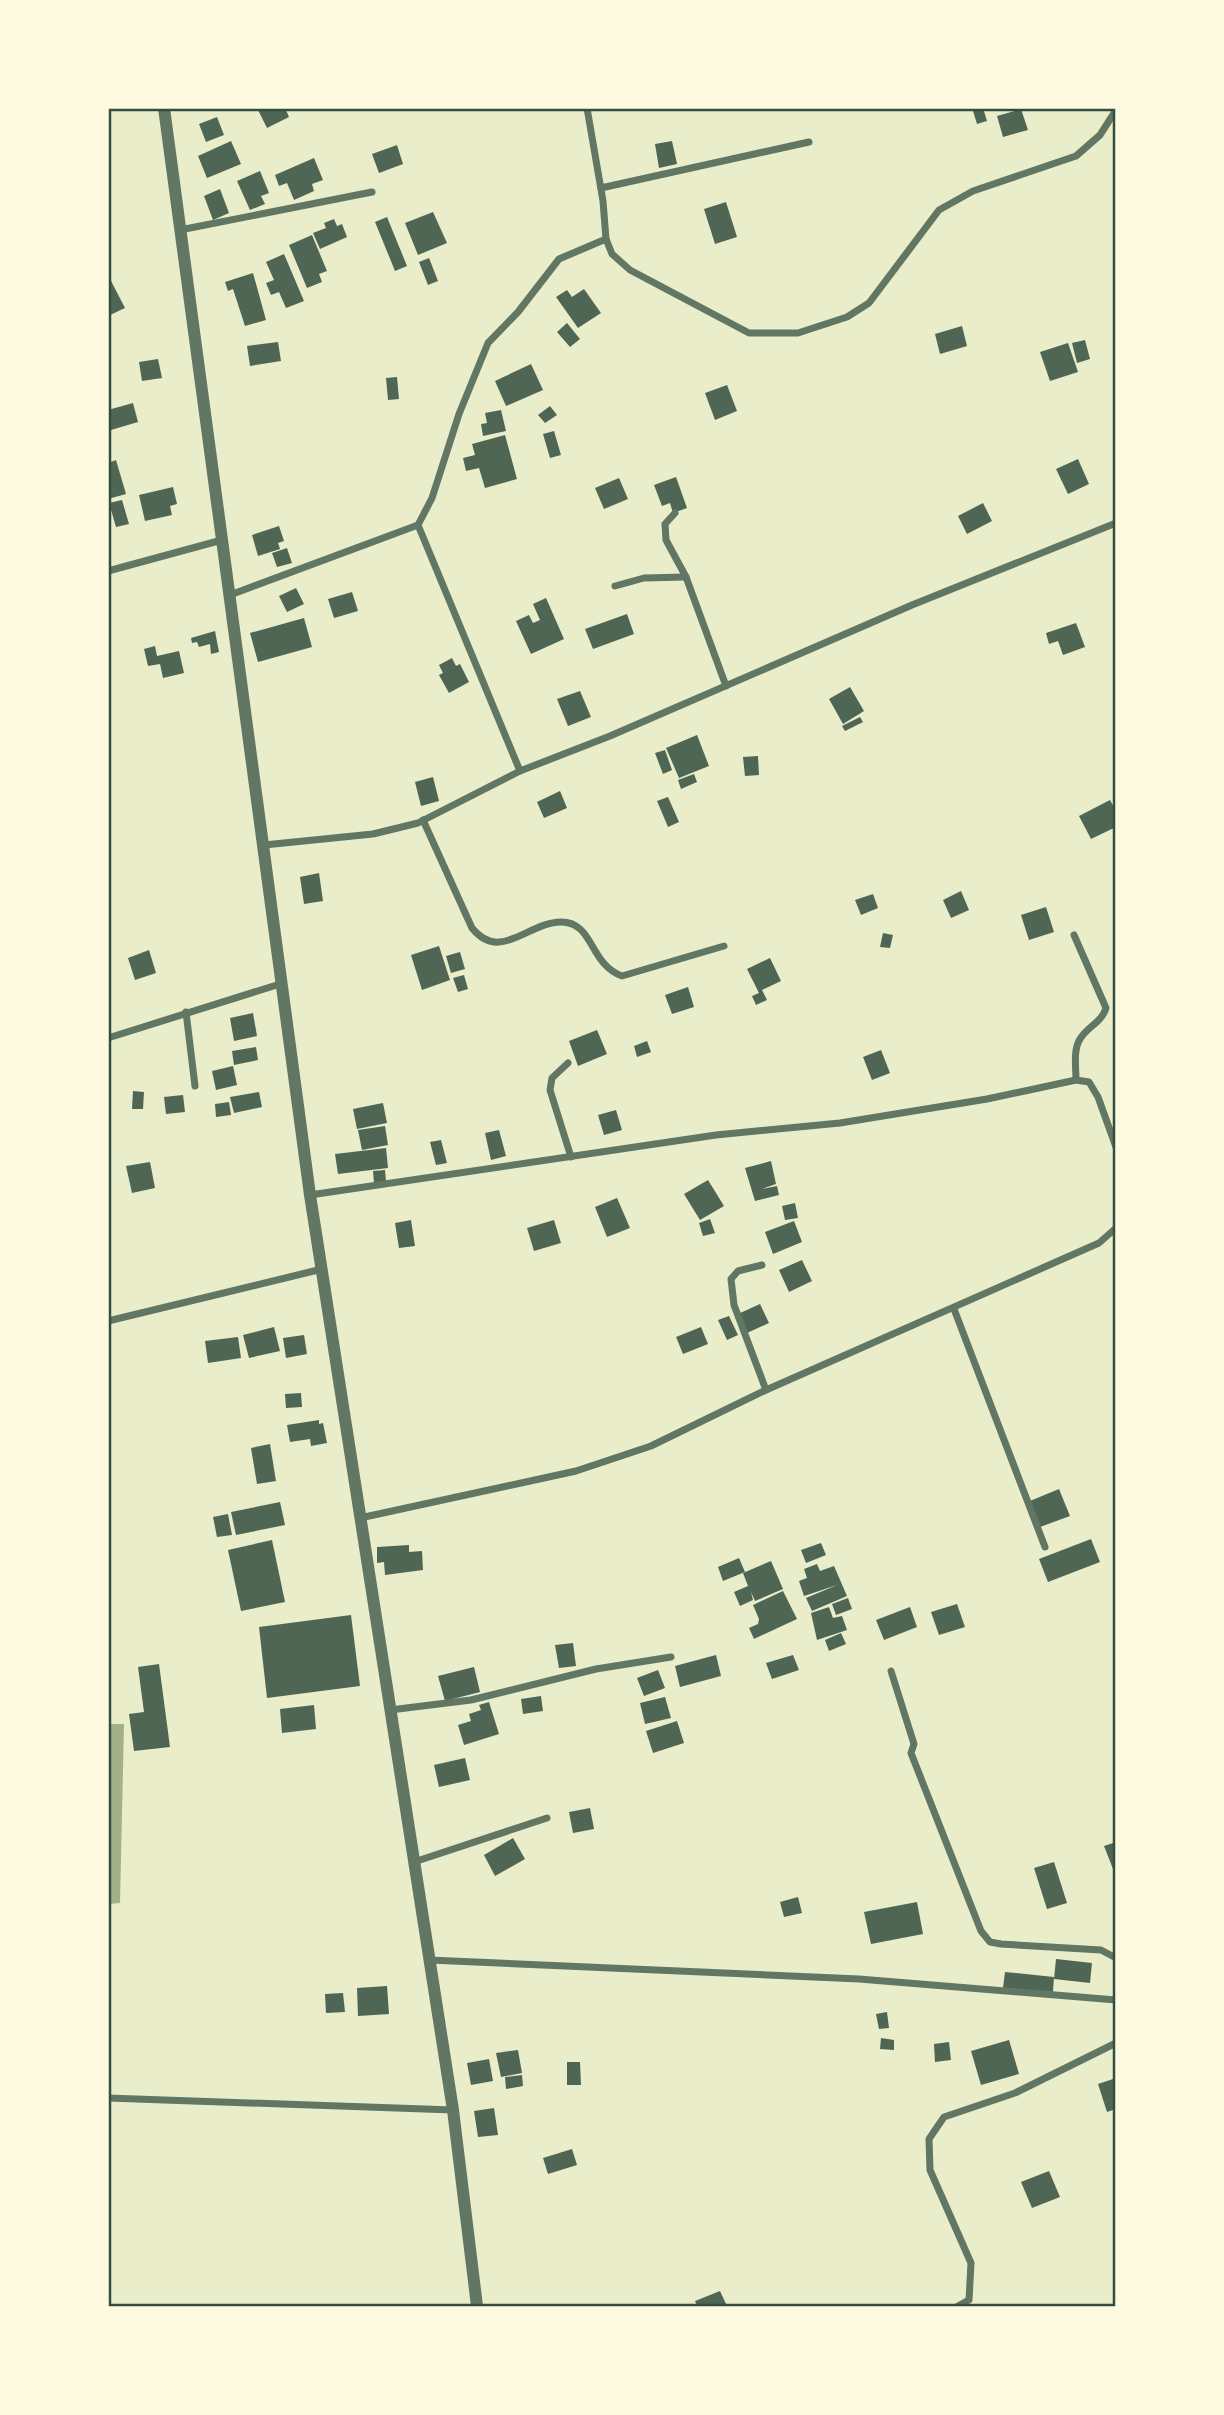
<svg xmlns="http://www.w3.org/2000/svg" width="1224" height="2415" viewBox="0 0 1224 2415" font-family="Karla,sans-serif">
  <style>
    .water { fill: #a3b18a }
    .building { fill: #4f6655 }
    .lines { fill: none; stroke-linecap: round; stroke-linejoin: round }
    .minor { stroke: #617663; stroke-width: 7 }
    .tertiary { stroke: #617663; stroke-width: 12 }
    .neatline { fill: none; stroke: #344e41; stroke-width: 2.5 }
  </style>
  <rect width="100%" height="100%" fill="#e9edc9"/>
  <!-- water -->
  <path class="water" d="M109,1724H124L120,1903L109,1904Z"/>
  <!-- building -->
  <g class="building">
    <path d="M257,108H285L289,117L267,128Z"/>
    <path d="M972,108H983L987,121L977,124Z"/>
    <path d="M1021,109L1028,130L1003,137L997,116Z"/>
    <path d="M217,117L224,135L206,142L199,124Z"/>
    <path d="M231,141L241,164L207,178L198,156Z"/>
    <path d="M672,141L677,164L659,168L655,144Z"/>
    <path d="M397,145L403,164L379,173L372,154Z"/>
    <path d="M314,158L323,180L312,184L314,191L294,200L287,183L279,186L275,175Z"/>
    <path d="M260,171L269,193L261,196L265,204L250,210L237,181Z"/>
    <path d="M220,189L229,213L213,220L204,196Z"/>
    <path d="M726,202L737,237L715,244L704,209Z"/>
    <path d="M433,212L447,243L418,255L405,223Z"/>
    <path d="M387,217L407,266L395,271L375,222Z"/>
    <path d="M334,219L337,226L342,224L347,237L320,249L313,233L326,228L324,223Z"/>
    <path d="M312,235L327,271L319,274L322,282L307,288L289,245Z"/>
    <path d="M284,254L304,301L286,308L279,292L271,295L266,283L274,280L266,262Z"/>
    <path d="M429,258L438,281L428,285L419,262Z"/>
    <path d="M253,273L266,320L245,326L233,289L228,291L225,282Z"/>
    <path d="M108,275L125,308L108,316Z"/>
    <path d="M584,289L601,313L578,328L556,297L567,290L572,297Z"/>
    <path d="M567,323L580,339L570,347L557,332Z"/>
    <path d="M962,326L967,346L940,354L935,334Z"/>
    <path d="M1085,340L1090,359L1077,363L1072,343Z"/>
    <path d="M278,342L281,361L250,366L247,346Z"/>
    <path d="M1068,343L1078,372L1050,381L1040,352Z"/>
    <path d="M158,359L162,378L142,381L139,362Z"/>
    <path d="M531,364L543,390L506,406L495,381Z"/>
    <path d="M397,377L399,399L388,400L386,378Z"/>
    <path d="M727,385L737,411L715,420L705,393Z"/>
    <path d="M133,403L138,422L111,430L108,410Z"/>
    <path d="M550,406L557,415L545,423L538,415Z"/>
    <path d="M501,410L506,431L483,436L481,424L487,423L485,413Z"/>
    <path d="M554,431L561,455L550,458L543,434Z"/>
    <path d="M505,435L517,479L485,488L479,468L466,471L463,458L475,455L472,444Z"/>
    <path d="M1078,459L1089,484L1068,494L1056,469Z"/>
    <path d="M116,460L126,494L108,499V463Z"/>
    <path d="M676,477L687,508L673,513L670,503L662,506L654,485Z"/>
    <path d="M619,478L628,499L604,509L595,488Z"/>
    <path d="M173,487L177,504L170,506L172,515L145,521L139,495Z"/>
    <path d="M122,500L129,524L116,527L109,503Z"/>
    <path d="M983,503L992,521L967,534L958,516Z"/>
    <path d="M279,526L284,541L278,543L280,549L258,556L252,535Z"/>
    <path d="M287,548L292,563L277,567L272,553Z"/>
    <path d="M296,588L304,604L287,612L279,596Z"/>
    <path d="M352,592L358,611L334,618L328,599Z"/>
    <path d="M546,598L564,639L531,654L516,621L529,615L533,623L540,620L533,604Z"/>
    <path d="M627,614L634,634L593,649L585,629Z"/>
    <path d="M304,618L312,647L258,662L250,633Z"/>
    <path d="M1076,623L1085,647L1063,655L1058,641L1049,644L1046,633Z"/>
    <path d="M215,631L219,652L211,654L210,644L199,647L197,642L192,643L191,638Z"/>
    <path d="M155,646L157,656L179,651L184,673L163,678L160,664L148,666L144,649Z"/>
    <path d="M452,658L456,666L460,664L469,682L449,693L439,675L443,673L439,665Z"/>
    <path d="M850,687L864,711L843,724L829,699Z"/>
    <path d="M580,691L591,717L568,726L557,699Z"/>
    <path d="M860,717L863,722L845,731L842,726Z"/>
    <path d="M697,735L709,766L679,778L666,748Z"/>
    <path d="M665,750L672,770L663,774L655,753Z"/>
    <path d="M758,756L759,775L745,776L743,757Z"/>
    <path d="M694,774L697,782L681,789L678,780Z"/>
    <path d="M433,777L439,801L421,806L415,782Z"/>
    <path d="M560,791L567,808L544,818L537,802Z"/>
    <path d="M668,797L679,822L668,827L657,801Z"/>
    <path d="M1110,800L1116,811V827L1091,839L1079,816Z"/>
    <path d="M319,873L323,901L304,904L300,877Z"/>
    <path d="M961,891L969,910L951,918L943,900Z"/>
    <path d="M873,894L878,908L861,915L855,900Z"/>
    <path d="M1046,907L1054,932L1029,940L1021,915Z"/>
    <path d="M883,933L893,935L890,948L880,947Z"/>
    <path d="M439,946L450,980L422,990L411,955Z"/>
    <path d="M149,950L156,973L135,980L128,958Z"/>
    <path d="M460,952L465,969L451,973L446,956Z"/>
    <path d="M770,958L781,981L762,990L767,1000L756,1005L752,996L759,993L747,969Z"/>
    <path d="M464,975L468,989L458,992L453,978Z"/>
    <path d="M688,987L694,1007L672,1014L665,995Z"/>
    <path d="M253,1013L257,1036L234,1041L230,1018Z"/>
    <path d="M597,1030L607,1054L578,1066L569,1041Z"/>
    <path d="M647,1041L651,1052L637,1057L634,1046Z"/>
    <path d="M256,1047L258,1060L234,1065L232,1051Z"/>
    <path d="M881,1050L890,1073L872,1080L863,1057Z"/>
    <path d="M233,1066L237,1085L216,1090L212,1071Z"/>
    <path d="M133,1091L144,1092L143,1109H132Z"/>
    <path d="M259,1092L262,1107L234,1113L230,1097Z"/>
    <path d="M183,1095L185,1112L166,1114L164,1097Z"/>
    <path d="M229,1102L231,1115L216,1117L215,1104Z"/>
    <path d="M383,1103L387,1123L357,1129L353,1109Z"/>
    <path d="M616,1110L622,1130L604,1135L598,1115Z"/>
    <path d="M385,1126L388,1145L362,1150L358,1130Z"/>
    <path d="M499,1130L506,1156L491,1160L485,1133Z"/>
    <path d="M441,1140L447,1163L436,1165L430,1142Z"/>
    <path d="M386,1148L388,1168L338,1174L335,1154Z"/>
    <path d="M771,1161L776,1184L762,1189L777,1186L779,1195L755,1201L745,1168Z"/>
    <path d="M150,1162L155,1188L132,1193L126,1166Z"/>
    <path d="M385,1170L386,1182L374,1183L373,1171Z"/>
    <path d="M708,1180L724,1206L700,1220L684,1194Z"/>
    <path d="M617,1198L630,1228L607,1237L595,1207Z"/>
    <path d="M795,1203L798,1218L785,1220L782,1206Z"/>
    <path d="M710,1219L715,1233L703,1236L699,1223Z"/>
    <path d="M411,1220L415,1246L399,1248L395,1223Z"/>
    <path d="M554,1220L561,1243L534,1251L527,1228Z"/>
    <path d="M794,1221L802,1242L773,1254L765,1232Z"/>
    <path d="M802,1260L812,1281L789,1292L779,1270Z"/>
    <path d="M760,1304L769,1323L747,1333L738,1314Z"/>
    <path d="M729,1316L738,1335L727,1340L718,1320Z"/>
    <path d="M274,1327L280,1351L249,1358L243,1335Z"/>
    <path d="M701,1327L708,1344L683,1354L676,1337Z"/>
    <path d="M304,1335L307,1354L286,1358L283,1338Z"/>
    <path d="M238,1337L241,1358L208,1363L205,1341Z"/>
    <path d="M301,1393L302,1407L286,1408L285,1394Z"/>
    <path d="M319,1420V1424L323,1423L327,1443L311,1446L310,1439L290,1442L287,1425Z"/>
    <path d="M270,1444L276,1481L257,1484L251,1448Z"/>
    <path d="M1059,1489L1070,1516L1040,1527L1030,1501Z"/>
    <path d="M280,1502L285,1525L236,1535L231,1512Z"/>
    <path d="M228,1514L232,1535L217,1537L213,1517Z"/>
    <path d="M1091,1539L1100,1562L1048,1582L1039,1559Z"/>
    <path d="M272,1540L285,1602L241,1611L228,1550Z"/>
    <path d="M821,1543L826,1555L806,1563L801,1550Z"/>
    <path d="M409,1545V1552L422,1551L423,1570L385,1575L384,1562L377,1563V1547Z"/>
    <path d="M739,1558L745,1572L723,1581L718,1567Z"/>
    <path d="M771,1561L783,1589L755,1601L751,1592L753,1600L740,1606L734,1592L748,1586L743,1573Z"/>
    <path d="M817,1564L820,1571L834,1566L847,1596L812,1611L806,1598L837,1585L804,1596L799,1581L807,1578L804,1569Z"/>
    <path d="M783,1591L797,1619L754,1639L749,1628L758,1624L759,1619L753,1605Z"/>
    <path d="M848,1598L852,1609L836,1615L832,1604Z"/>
    <path d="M957,1604L965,1627L939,1635L931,1612Z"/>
    <path d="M829,1607L833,1618L842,1616L847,1630L817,1640L811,1613Z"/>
    <path d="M910,1607L917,1627L884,1640L876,1620Z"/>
    <path d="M351,1615L360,1686L267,1698L259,1627Z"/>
    <path d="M841,1633L846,1644L829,1651L825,1640Z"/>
    <path d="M573,1643L576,1666L559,1668L555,1645Z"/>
    <path d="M716,1655L721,1676L680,1687L675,1666Z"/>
    <path d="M793,1655L799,1670L772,1679L766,1663Z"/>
    <path d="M159,1664L170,1747L134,1751L129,1714L144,1712L138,1667Z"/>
    <path d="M474,1667L480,1692L445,1701L438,1676Z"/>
    <path d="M658,1670L665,1688L644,1696L637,1678Z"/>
    <path d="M541,1696L543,1711L523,1714L521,1699Z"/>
    <path d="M665,1697L671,1718L645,1724L640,1703Z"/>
    <path d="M489,1702L499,1734L464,1745L458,1725L471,1721L469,1714L481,1710L479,1705Z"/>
    <path d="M314,1705L316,1729L282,1733L280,1709Z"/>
    <path d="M677,1721L684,1743L653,1753L646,1731Z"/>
    <path d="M465,1758L470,1780L439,1787L434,1765Z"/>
    <path d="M590,1808L594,1829L573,1833L569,1812Z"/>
    <path d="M513,1838L525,1859L495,1876L484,1855Z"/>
    <path d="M1116,1842V1874H1115L1104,1846Z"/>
    <path d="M1054,1862L1067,1903L1047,1909L1034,1868Z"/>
    <path d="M798,1897L802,1913L784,1917L780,1902Z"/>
    <path d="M917,1902L923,1934L871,1944L864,1912Z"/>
    <path d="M1056,1959L1092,1963L1090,1983L1054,1979Z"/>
    <path d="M1005,1972L1054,1977L1053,1992L1003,1988Z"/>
    <path d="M387,1986L389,2014L358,2016L357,1988Z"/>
    <path d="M343,1993L345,2012L326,2013L325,1994Z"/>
    <path d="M887,2012L889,2028L879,2029L876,2014Z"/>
    <path d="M881,2038L894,2040V2050L880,2049Z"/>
    <path d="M1009,2040L1019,2074L981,2085L971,2051Z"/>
    <path d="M949,2042L951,2060L935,2062L934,2044Z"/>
    <path d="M518,2050L522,2073L501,2077L496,2053Z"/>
    <path d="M489,2059L493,2081L471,2085L467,2063Z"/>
    <path d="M567,2062H580L581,2085H567Z"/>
    <path d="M522,2075L523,2086L506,2089L505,2077Z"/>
    <path d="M1116,2078V2109L1107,2112L1098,2084Z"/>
    <path d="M494,2108L498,2135L478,2137L474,2111Z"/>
    <path d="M572,2149L577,2165L548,2174L543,2158Z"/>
    <path d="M1049,2171L1060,2197L1032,2208L1021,2182Z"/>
    <path d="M720,2291L727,2306H697L695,2301Z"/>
  </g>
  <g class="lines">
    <!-- minor -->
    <g class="minor">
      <path d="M587,108L603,201L606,239L612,254L630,270L749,333H798L847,317L869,303L939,210L973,191L1076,156L1100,135L1116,110"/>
      <path d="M601,188L809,142"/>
      <path d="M180,230L372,192"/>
      <path d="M675,513L665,524L666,540L686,577L726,686"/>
      <path d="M418,525L520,771"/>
      <path d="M108,571L222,540"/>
      <path d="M615,586L644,578L686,577"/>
      <path d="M230,595L418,525L432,498L459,414L488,343L518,312L559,259L606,239"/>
      <path d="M423,820L472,928C500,963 528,922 561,922C594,922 589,964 622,976L724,946"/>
      <path d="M264,845L373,834L418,823L520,771L610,736L912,605L1116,523"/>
      <path d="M1074,935L1106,1008C1102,1022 1087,1027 1080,1039C1073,1050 1076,1067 1076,1080"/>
      <path d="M186,1012L195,1086"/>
      <path d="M108,1038L280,984"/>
      <path d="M568,1063L552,1078L550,1090L571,1157"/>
      <path d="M310,1195L716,1135L840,1123L987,1099L1076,1080L1089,1082L1098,1097L1116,1147"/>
      <path d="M762,1265L738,1271L731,1279L734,1305L766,1390"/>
      <path d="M954,1309L1045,1547"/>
      <path d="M108,1321L322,1269"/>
      <path d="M360,1518L576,1471L651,1446L766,1390L1099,1243L1116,1228"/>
      <path d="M891,1671L914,1744L911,1753L981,1931L990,1942L1001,1944L1101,1950L1116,1958"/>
      <path d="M390,1710L471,1700L596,1669L671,1657"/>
      <path d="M414,1862L547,1818"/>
      <path d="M429,1960L859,1979L1116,2000"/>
      <path d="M108,2098L453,2110"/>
      <path d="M958,2306L969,2300L971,2263L930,2170L929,2139L944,2117L1015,2093L1116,2043"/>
    </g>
    <!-- tertiary -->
    <path class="tertiary" d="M164,108L310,1195L453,2110L477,2306"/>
  </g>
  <!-- border -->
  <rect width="1224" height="2415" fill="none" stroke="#fefae0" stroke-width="220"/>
  <rect x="110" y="110" width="1004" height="2195" class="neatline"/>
</svg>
